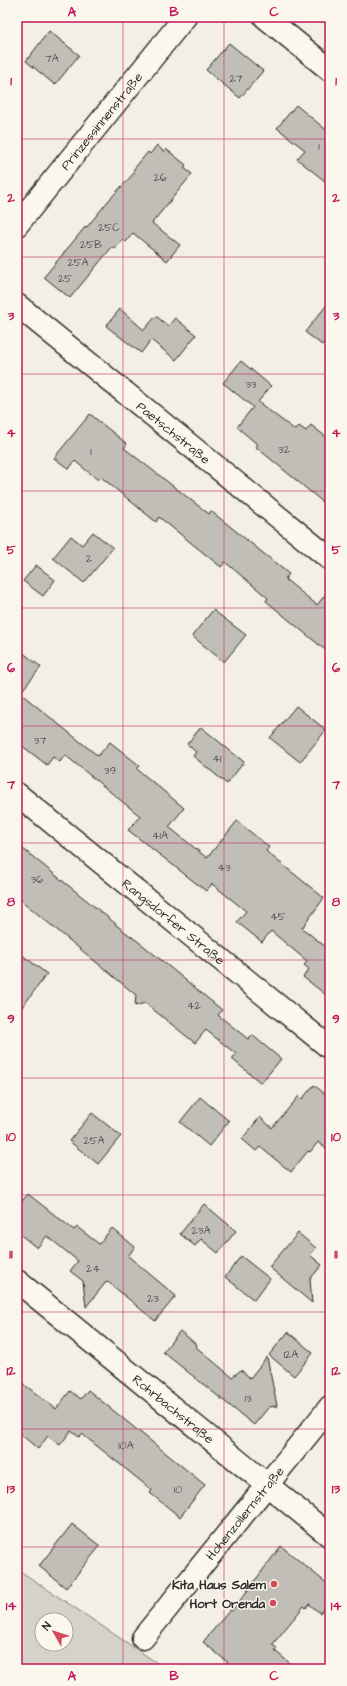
<svg xmlns="http://www.w3.org/2000/svg" width="347" height="1686" viewBox="0 0 347 1686" font-family="'Architects Daughter',sans-serif">
  <style>
    .green { fill: #d5d2c9; stroke: #807e7a; fill-rule: evenodd }
    .building { fill: #c0beb6; stroke: #2b2b2b }
    .lines { fill: none; stroke-linecap: round; stroke-linejoin: round }
    .street-casing { stroke: #2b2b2b; stroke-width: 25 }
    .street { stroke: #fbf7ec; stroke-width: 22 }
    .grid { fill: none; stroke: #c2185b; stroke-width: 1; stroke-opacity: 0.55 }
    .poi-dot { fill: #d1495b; stroke: #fbf7ec; stroke-width: 1.5 }
    .labels { text-anchor: middle; stroke-width: 3; stroke-linejoin: round; paint-order: stroke }
    .number-label { font-size: 11px; fill: #50504e }
    .street-label { font-size: 13px; fill: #2b2b2b; stroke: #fbf7ec }
    .poi-label { font-size: 13px; font-weight: bold; fill: #2b2b2b; stroke: #fbf7ec; text-anchor: end }
    .neatline { fill: none; stroke: #c2185b; stroke-width: 1.5 }
    .grid-label { font-size: 13px; text-anchor: middle; font-weight: bold; fill: #c2185b }
  </style>
  <rect width="100%" height="100%" fill="#f3efe4"/>
  <filter id="ink" filterUnits="userSpaceOnUse"><feTurbulence type="fractalNoise" baseFrequency=".025" numOctaves="2"/><feDisplacementMap in="SourceGraphic" scale="8" xChannelSelector="R" yChannelSelector="G"/><feConvolveMatrix kernelMatrix="1 2 1 2 8 2 1 2 1" color-interpolation-filters="sRGB"/></filter>
  <g filter="url(#ink)">
    <!-- green -->
    <path class="green" d="M17,1569L166,1669H17ZM42,1620H66V1644H42Z"/>
    <!-- building -->
    <g class="building">
      <path d="M49,31L79,55L55,85L26,61Z"/>
      <path d="M229,43L263,71L240,98L206,70Z"/>
      <path d="M296,105L330,133V185L297,159L305,150L277,128Z"/>
      <path d="M157,145L164,152L166,149L186,165L184,168L192,174L152,223L180,245L167,261L133,233L126,242L123,239L115,249L112,247L70,298L44,277L86,226L87,227L109,200L135,172L133,170L148,152L150,154Z"/>
      <path d="M330,301V334L322,345L305,332Z"/>
      <path d="M120,309L144,330L156,316L168,326L175,318L196,335L176,360L151,340L141,353L106,326Z"/>
      <path d="M241,361L271,386L258,402L295,430L299,426L306,431L311,425L330,440V508L256,447L258,445L237,427L253,407L223,383Z"/>
      <path d="M90,414L127,444L124,448L209,514L211,511L289,574L285,579L317,605L330,589V654L266,601L268,598L225,562L221,567L159,517L156,522L101,477L98,480L75,461L69,469L54,458Z"/>
      <path d="M93,532L113,548L84,583L53,558L71,536L82,545Z"/>
      <path d="M36,565L55,580L43,596L23,581Z"/>
      <path d="M213,610L246,635L224,662L192,636Z"/>
      <path d="M17,648L41,667L20,693L98,756L110,742L140,766L137,769L184,808L169,827L207,858L237,821L269,847L266,851L268,853L324,898L302,928L327,948L330,944V998L303,977L309,969L304,965L307,961L271,931L262,942L237,922L246,911L212,884L206,891L128,830L140,816L65,755L60,762L53,757L47,765L17,742Z"/>
      <path d="M296,706L326,730L300,762L270,738Z"/>
      <path d="M201,727L244,762L227,784L193,756L196,752L187,744Z"/>
      <path d="M17,844L116,924V925L144,946L222,1010L218,1015L248,1039L252,1035L281,1059L261,1083L232,1059L236,1054L206,1030L195,1043L145,1003L135,1006L136,995L17,897Z"/>
      <path d="M17,951L47,974L17,1014Z"/>
      <path d="M314,1085L330,1098V1151L318,1142L310,1152L308,1151L291,1172L260,1147L256,1151L242,1139L260,1117L272,1128L299,1096L302,1099Z"/>
      <path d="M200,1097L229,1121L209,1146L180,1122Z"/>
      <path d="M92,1113L121,1136L98,1164L69,1141Z"/>
      <path d="M28,1194L74,1230L77,1227L99,1244L112,1228L135,1247L128,1256L176,1296L155,1321L107,1281L86,1307L83,1281L70,1271L78,1261L47,1236L37,1248L17,1232V1207Z"/>
      <path d="M204,1204L236,1231L218,1253L201,1239L195,1246L180,1234Z"/>
      <path d="M298,1233L316,1248L310,1255L322,1265L310,1279L312,1303L269,1267Z"/>
      <path d="M241,1256L270,1279L254,1300L225,1277Z"/>
      <path d="M180,1331L197,1345L196,1347L232,1377L241,1370L250,1378L267,1357L277,1406L269,1407L254,1425L163,1352Z"/>
      <path d="M288,1332L313,1353L294,1376L269,1355Z"/>
      <path d="M17,1379L56,1409L70,1391L81,1399L88,1390L205,1485L180,1517L150,1493L152,1490L82,1434L79,1437L71,1431L60,1445L48,1436L38,1449L17,1431Z"/>
      <path d="M72,1524L100,1546L66,1588L39,1566Z"/>
      <path d="M281,1546L330,1586V1600L320,1613L309,1604L306,1608L304,1606L272,1645L277,1648L275,1651L297,1669H236L203,1642L230,1610L232,1611Z"/>
    </g>
    <g class="lines">
      <!-- street casing -->
      <g class="street-casing">
        <g id="street">
          <path d="M265,17L330,70"/>
          <path id="s1" d="M17,225L185,17"/>
          <path id="s2" d="M17,305L330,559"/>
          <path id="s3" d="M17,794L330,1048"/>
          <path id="s4" d="M17,1281L330,1536"/>
          <path id="s5" d="M143,1638L330,1407"/>
        </g>
      </g>
      <!-- street -->
      <use href="#street" class="street"/>
    </g>
  </g>
  <!-- grid -->
  <path class="grid" d="M123,17V1669M224,17V1669M17,139H330M17,257H330M17,374H330M17,491H330M17,608H330M17,726H330M17,843H330M17,960H330M17,1078H330M17,1195H330M17,1312H330M17,1429H330M17,1547H330"/>
  <!-- markers -->
  <g class="poi-dot">
    <circle cx="274" cy="1584" r="4"/>
    <circle cx="273" cy="1603" r="4"/>
  </g>
  <g class="labels">
    <!-- number labels -->
    <g class="number-label">
      <text x="52" y="62">7A</text>
      <text x="236" y="82">27</text>
      <text x="319" y="150">1</text>
      <text x="160" y="181">26</text>
      <text x="109" y="231">25C</text>
      <text x="91" y="248">25B</text>
      <text x="78" y="266">25A</text>
      <text x="65" y="282">25</text>
      <text x="251" y="388">33</text>
      <text x="284" y="453">32</text>
      <text x="91" y="455">1</text>
      <text x="89" y="562">2</text>
      <text x="40" y="744">37</text>
      <text x="217" y="762">41</text>
      <text x="110" y="774">39</text>
      <text x="160" y="839">41A</text>
      <text x="224" y="871">43</text>
      <text x="37" y="883">36</text>
      <text x="278" y="920">45</text>
      <text x="194" y="1009">42</text>
      <text x="94" y="1144">25A</text>
      <text x="201" y="1234">23A</text>
      <text x="93" y="1272">24</text>
      <text x="153" y="1302">23</text>
      <text x="291" y="1358">12A</text>
      <text x="248" y="1402">13</text>
      <text x="126" y="1449">10A</text>
      <text x="178" y="1493">10</text>
    </g>
    <!-- street labels -->
    <g class="street-label">
      <text dy="5" stroke="none"><textPath href="#s1" startOffset="134">Prinzessinnenstraße</textPath></text>
      <text dy="5" stroke="none"><textPath href="#s2" startOffset="202">Paetschstraße</textPath></text>
      <text dy="5" stroke="none"><textPath href="#s3" startOffset="202">Rangsdorfer Straße</textPath></text>
      <text dy="5" stroke="none"><textPath href="#s4" startOffset="202">Rohrbachstraße</textPath></text>
      <text dy="5" stroke="none"><textPath href="#s5" startOffset="161">Hohenzollernstraße</textPath></text>
    </g>
    <!-- poi labels -->
    <g class="poi-label">
      <text x="266" y="1589">Kita Haus Salem</text>
      <text x="265" y="1608">Hort Orenda</text>
    </g>
  </g>
  <!-- margin -->
  <rect width="347" height="1686" fill="none" stroke="#fbf7ec" stroke-width="44"/>
  <!-- north arrow -->
  <g transform="translate(54 1632) rotate(309)"><circle r="19" fill="#fbf7ec" stroke="#a8a59f"/>
  <path d="M0-3L7 15L0 10L-7 15Z" fill="#d1495b"/>
  <text y="-6" font-size="11" font-weight="bold" text-anchor="middle" fill="#2b2b2b">N</text>
  </g>
  <rect x="22" y="22" width="303" height="1642" class="neatline"/>
  <g class="grid-label">
    <text x="72" y="16">A</text>
    <text x="174" y="16">B</text>
    <text x="274" y="16">C</text>
    <text x="11" y="85">1</text>
    <text x="336" y="85">1</text>
    <text x="11" y="202">2</text>
    <text x="336" y="202">2</text>
    <text x="11" y="320">3</text>
    <text x="336" y="320">3</text>
    <text x="11" y="437">4</text>
    <text x="336" y="437">4</text>
    <text x="11" y="554">5</text>
    <text x="336" y="554">5</text>
    <text x="11" y="672">6</text>
    <text x="336" y="672">6</text>
    <text x="11" y="789">7</text>
    <text x="336" y="789">7</text>
    <text x="11" y="906">8</text>
    <text x="336" y="906">8</text>
    <text x="11" y="1023">9</text>
    <text x="336" y="1023">9</text>
    <text x="11" y="1141">10</text>
    <text x="336" y="1141">10</text>
    <text x="11" y="1258">11</text>
    <text x="336" y="1258">11</text>
    <text x="11" y="1375">12</text>
    <text x="336" y="1375">12</text>
    <text x="11" y="1493">13</text>
    <text x="336" y="1493">13</text>
    <text x="11" y="1610">14</text>
    <text x="336" y="1610">14</text>
    <text x="72" y="1680">A</text>
    <text x="174" y="1680">B</text>
    <text x="274" y="1680">C</text>
  </g>
</svg>
